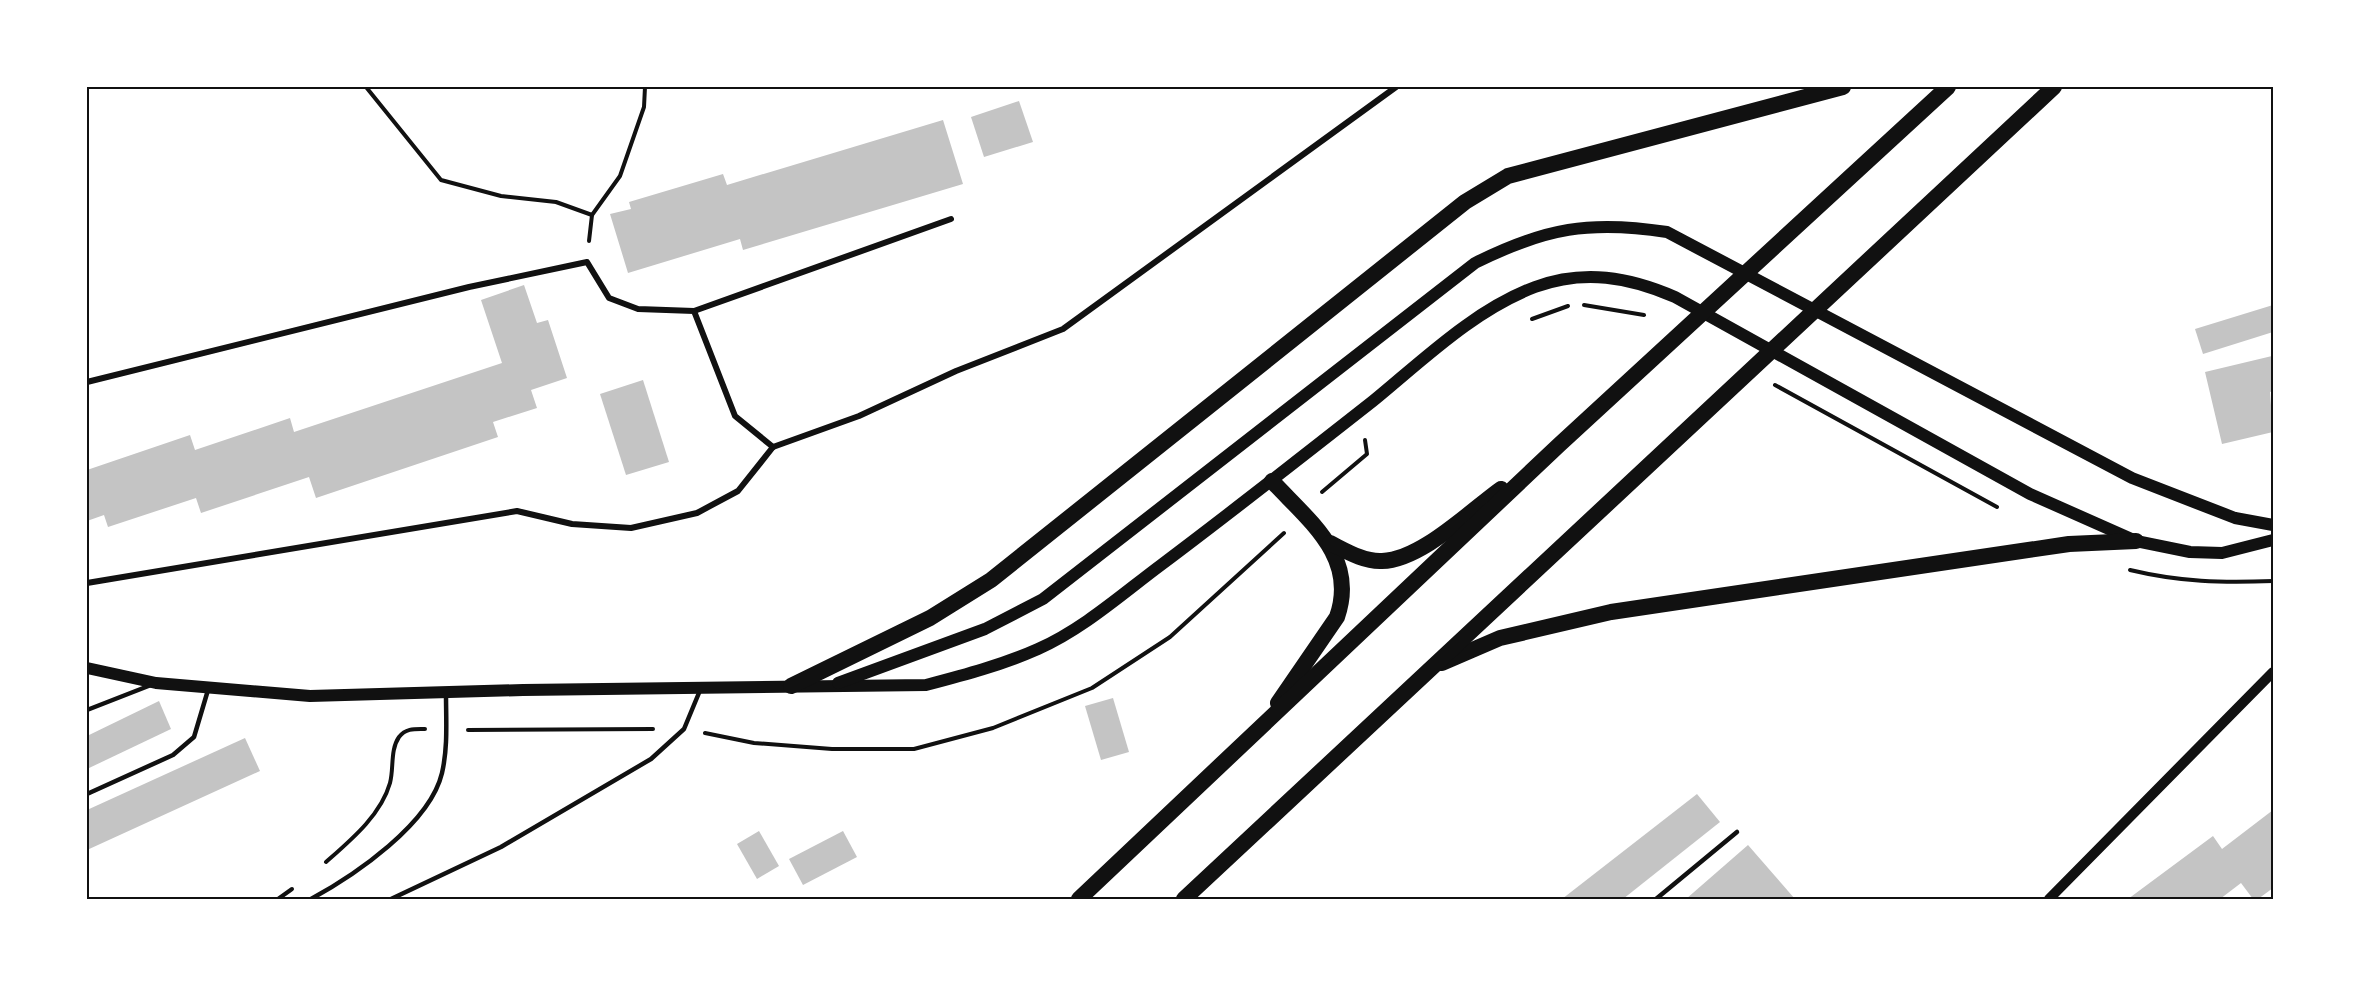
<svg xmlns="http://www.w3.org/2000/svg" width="2360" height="986" viewBox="0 0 2360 986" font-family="Arial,sans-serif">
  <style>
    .building { fill: #c4c4c4 }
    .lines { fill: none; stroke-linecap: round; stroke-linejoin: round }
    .path { stroke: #111; stroke-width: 4 }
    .service { stroke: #111; stroke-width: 4.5 }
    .minor { stroke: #111; stroke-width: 6 }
    .tertiary { stroke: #111; stroke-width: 10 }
    .secondary { stroke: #111; stroke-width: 12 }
    .trunk { stroke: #111; stroke-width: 16 }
    .neatline { fill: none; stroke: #111; stroke-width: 2 }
  </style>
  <rect width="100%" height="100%" fill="#fff"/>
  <!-- building -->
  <g class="building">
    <path d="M1019,101L1033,142L984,157L971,117Z"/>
    <path d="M943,120L963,184L743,250L740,239L628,273L610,214L631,209L629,202L723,174L727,185Z"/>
    <path d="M524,285L537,323L548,320L567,378L531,390L537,408L493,422L498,437L316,498L309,477L201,513L196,498L108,527L104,515L87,521V470L190,435L195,450L290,418L294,432L502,363L481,300Z"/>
    <path d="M2273,305V332L2203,354L2195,329Z"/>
    <path d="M2272,356L2273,391L2270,392L2273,432L2222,444L2205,372Z"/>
    <path d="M643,380L669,462L626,475L600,394Z"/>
    <path d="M1113,698L1129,752L1101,760L1085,706Z"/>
    <path d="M159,701L171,729L87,769V736Z"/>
    <path d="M245,738L260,771L87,850V810Z"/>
    <path d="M1697,794L1720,822L1623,899H1562Z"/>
    <path d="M2273,810V888L2258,899H2253L2241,883L2220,899H2128L2213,836L2222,849Z"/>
    <path d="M759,831L779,866L757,879L737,844Z"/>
    <path d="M843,831L857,857L803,885L789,859Z"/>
    <path d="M1748,845L1795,899H1686Z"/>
  </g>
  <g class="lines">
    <!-- path -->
    <g class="path">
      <path d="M366,87L441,180L501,196L556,202L592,215"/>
      <path d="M589,241L592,215L620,176L644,107L645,87"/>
      <path d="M1584,305L1644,315"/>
      <path d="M1532,319L1568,306"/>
      <path d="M1775,385L1997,507"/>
      <path d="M1322,492L1367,454L1365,440"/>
      <path d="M2130,570C2180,582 2222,583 2273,581"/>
      <path d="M468,730L653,729"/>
      <path d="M705,733L754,743L832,749H914L993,728L1092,688L1170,637L1284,533"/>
      <path d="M326,862C351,840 381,815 390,783C394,768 390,750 399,737C406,728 415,729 425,729"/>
      <path d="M278,899L292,889"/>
    </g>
    <!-- service -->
    <g class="service">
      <path d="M87,710L151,685"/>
      <path d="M87,794L173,755L194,737L208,690"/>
      <path d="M311,899C355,875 430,824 442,773C448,747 446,721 446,694"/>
      <path d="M391,899L501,847L651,759L684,729L701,688"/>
      <path d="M1656,899L1737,832"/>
    </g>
    <!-- minor -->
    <g class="minor">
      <path d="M694,311L951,219"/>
      <path d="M87,382L469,287L587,262L609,298L638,309L694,311L735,416L773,447"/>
      <path d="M87,583L517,511L572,524L631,528L697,513L738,491L773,447L859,416L956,371L1063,329L1396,87"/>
    </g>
    <!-- tertiary -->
    <path class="tertiary" d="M2049,899L2273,672"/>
    <!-- secondary -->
    <g class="secondary">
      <path d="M87,668L156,683L310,696L523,690L926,685C964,675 1002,665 1038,649C1083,629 1122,594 1161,565C1233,511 1303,456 1373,401C1423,360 1474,310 1535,287C1584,269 1629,277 1675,297L2030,494L2136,541L2190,552L2222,553L2273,540"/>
      <path d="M838,683L985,629L1043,599L1475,263C1545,228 1590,220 1667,232L2132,478L2235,518L2273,525"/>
    </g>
    <!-- trunk -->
    <g class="trunk">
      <path d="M1272,481C1309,521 1358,557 1337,617L1278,703"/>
      <path d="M1330,543C1346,551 1364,562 1382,561C1421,560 1470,511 1501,489"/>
      <path d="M1442,663L1500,638L1611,612L2069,544L2136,541"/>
      <path d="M791,686L930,618L991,580L1465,202L1508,176L1843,87"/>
      <path d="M1079,899L1559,445L1948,87"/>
      <path d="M1184,899L2054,87"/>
    </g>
  </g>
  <!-- border -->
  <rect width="2360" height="986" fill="none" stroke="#ffffff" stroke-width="177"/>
  <rect x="88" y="88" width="2184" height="810" class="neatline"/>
</svg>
